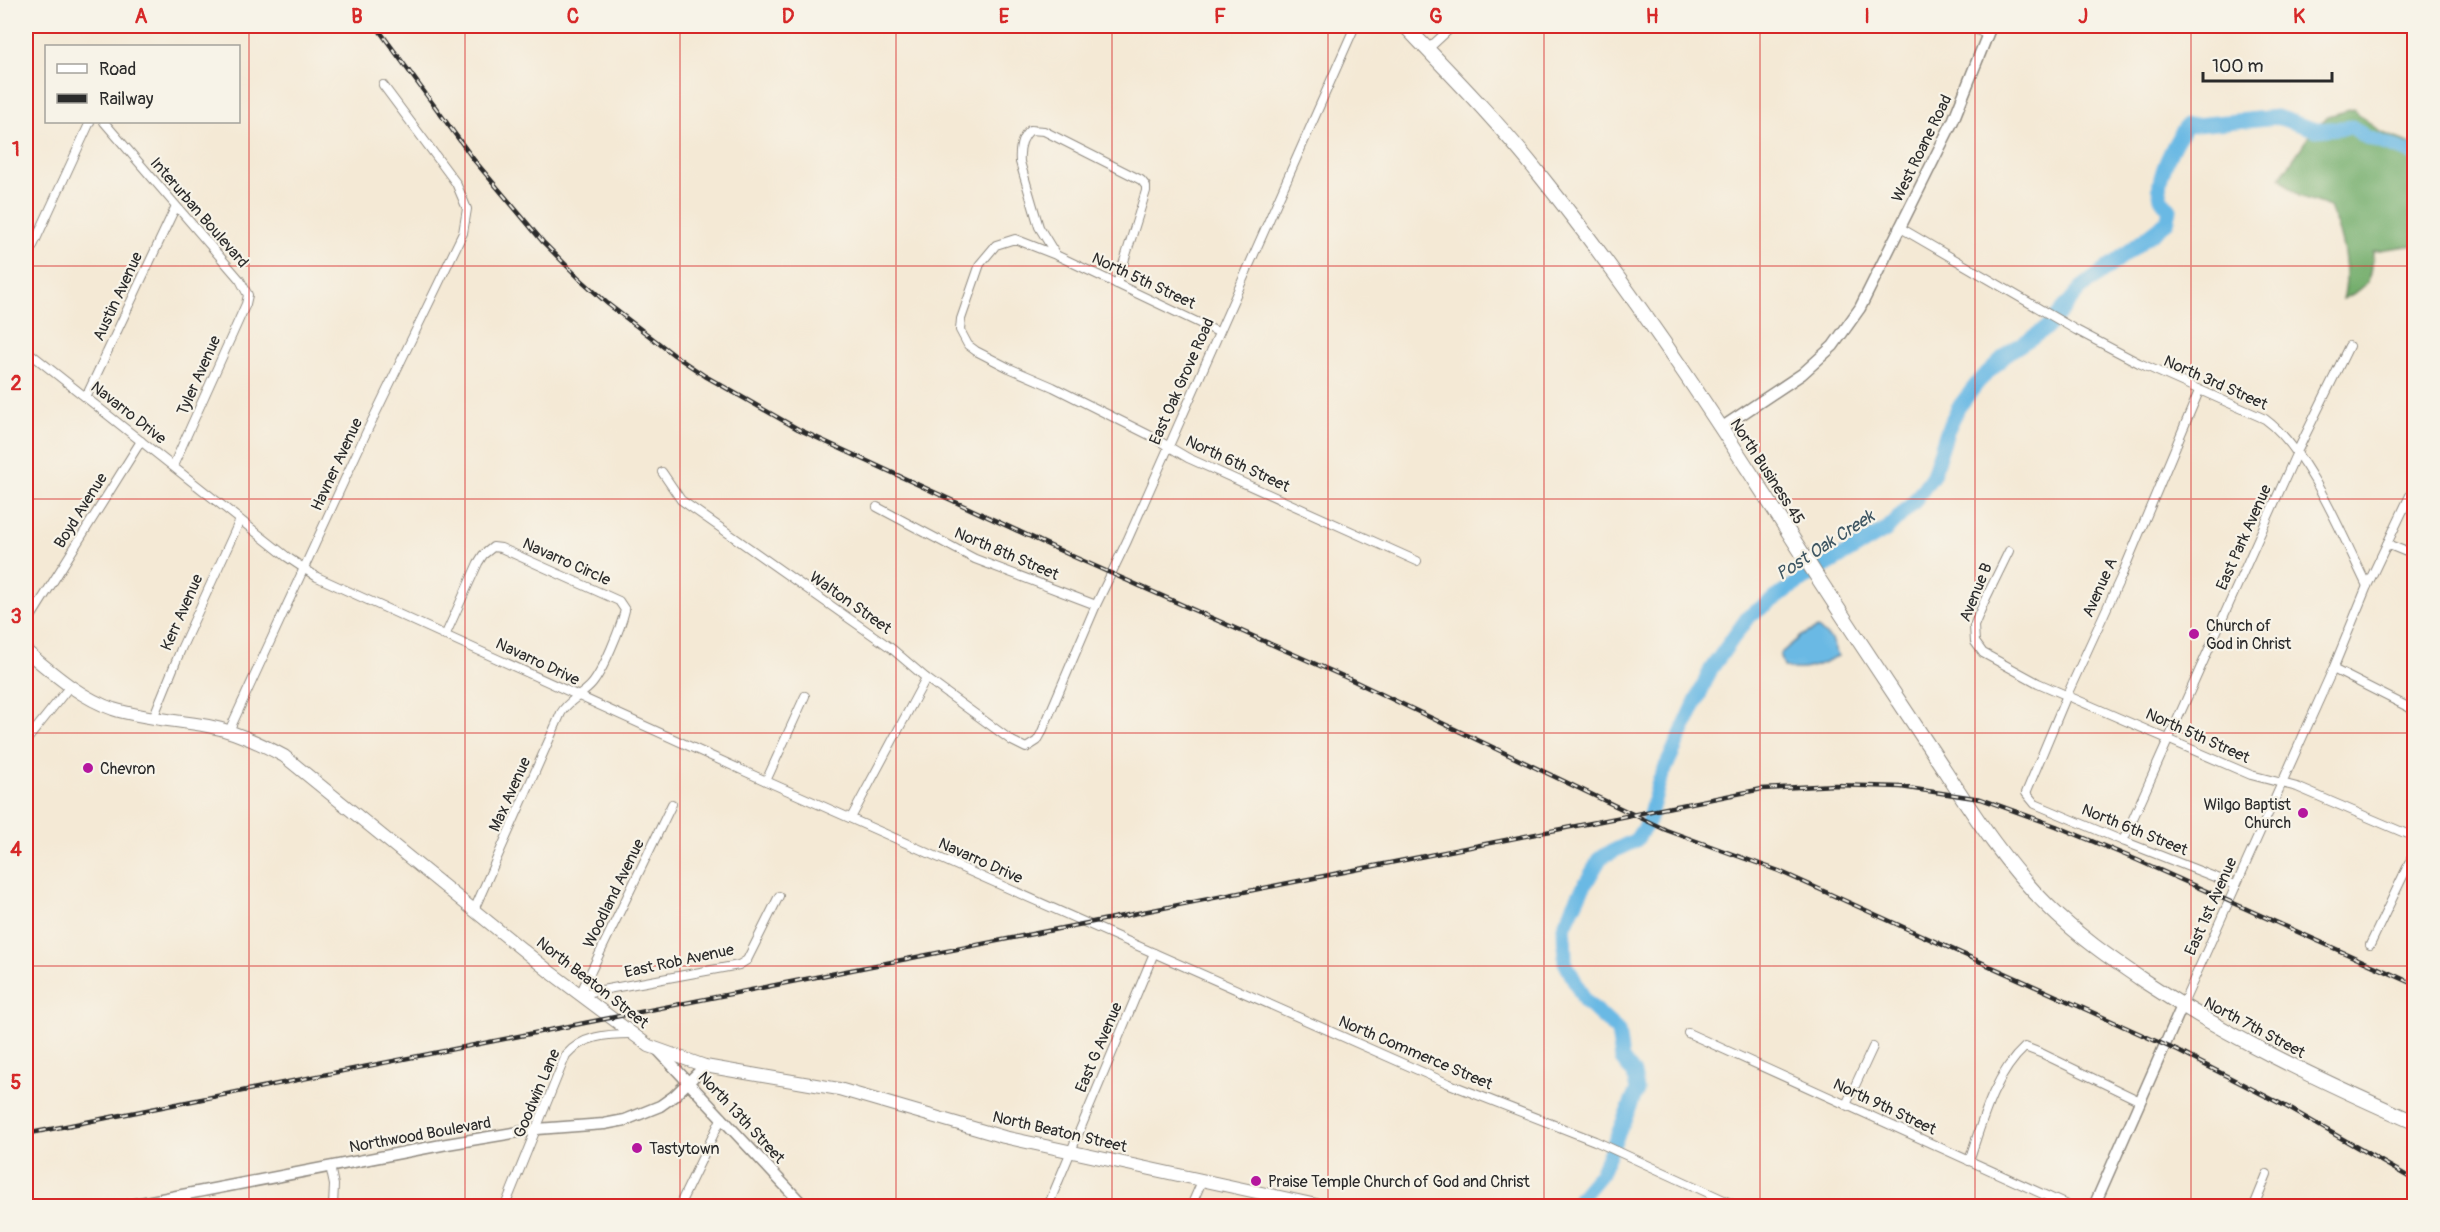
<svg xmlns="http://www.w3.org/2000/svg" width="2440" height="1232" viewBox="0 0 2440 1232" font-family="Pangolin,sans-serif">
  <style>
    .forest { fill: #73ad6c; stroke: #4f6c4c; stroke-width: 1.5 }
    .water { fill: #6ab9e4; stroke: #4a7288; stroke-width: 1.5 }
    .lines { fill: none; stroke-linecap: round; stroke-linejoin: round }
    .river { stroke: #6ab9e4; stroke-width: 15 }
    .minor-casing { stroke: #908a80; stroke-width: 10 }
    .tertiary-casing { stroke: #908a80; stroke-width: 13 }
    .secondary-casing { stroke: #908a80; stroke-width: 14 }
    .primary-casing { stroke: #908a80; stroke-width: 16 }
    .minor { stroke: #fff; stroke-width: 8 }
    .tertiary { stroke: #fff; stroke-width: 10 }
    .secondary { stroke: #fff; stroke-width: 12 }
    .primary { stroke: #fff; stroke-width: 14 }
    .rail-casing { stroke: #2b2b2b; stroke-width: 4.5 }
    .rail { stroke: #f7f3e8; stroke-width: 2; stroke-dasharray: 7; stroke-linecap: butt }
    .grid { fill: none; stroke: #d62828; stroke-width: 1.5; stroke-opacity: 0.55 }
    .poi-dot { fill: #b5179e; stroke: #f7f3e8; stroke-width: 2 }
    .labels { text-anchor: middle; stroke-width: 4.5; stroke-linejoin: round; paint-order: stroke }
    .street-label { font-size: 16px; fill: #2b2b2b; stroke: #f7f3e8 }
    .poi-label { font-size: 16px; fill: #2b2b2b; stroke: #f7f3e8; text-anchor: start }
    .water-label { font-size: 18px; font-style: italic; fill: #3e5662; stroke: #f7f3e8 }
    .neatline { fill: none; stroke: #d62828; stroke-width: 2 }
    .grid-label { font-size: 20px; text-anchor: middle; font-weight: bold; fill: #d62828 }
  </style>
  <rect width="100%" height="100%" fill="#f7f3e8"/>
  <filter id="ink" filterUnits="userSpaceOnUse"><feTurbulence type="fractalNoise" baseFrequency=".0167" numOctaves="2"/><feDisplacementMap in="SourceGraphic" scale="12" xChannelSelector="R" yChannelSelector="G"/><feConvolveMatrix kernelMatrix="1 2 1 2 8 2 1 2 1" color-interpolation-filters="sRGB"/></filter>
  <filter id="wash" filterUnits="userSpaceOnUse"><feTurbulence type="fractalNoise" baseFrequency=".008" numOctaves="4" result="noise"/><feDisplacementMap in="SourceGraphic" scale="24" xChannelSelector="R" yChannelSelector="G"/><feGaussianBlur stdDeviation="1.35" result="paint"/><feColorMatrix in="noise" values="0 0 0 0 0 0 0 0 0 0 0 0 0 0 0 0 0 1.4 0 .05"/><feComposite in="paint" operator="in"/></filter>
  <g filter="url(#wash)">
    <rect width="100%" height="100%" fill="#f4e9d5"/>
    <!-- forest -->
    <path class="forest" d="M2353,109L2380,132L2414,145V245L2373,251C2372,280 2370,287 2343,299C2351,270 2341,234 2330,207L2299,196L2280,178L2310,135L2328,116Z"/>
    <!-- water -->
    <path class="water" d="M1818,628L1831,640L1838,656C1820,664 1804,674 1784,667L1780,654L1801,636Z"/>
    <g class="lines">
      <!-- river -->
      <path class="river" d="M1579,1206L1580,1198L1601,1173L1637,1090L1634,1074L1622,1059L1618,1031L1585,1001L1565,962L1564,927L1580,893L1601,857L1636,840L1648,822L1659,782L1711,669L1748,617L1803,579L1886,530L1914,502L1933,475L1947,431L1958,408L1979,381L2009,352L2047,328L2080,289L2167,222L2170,210C2167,206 2163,202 2161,198C2153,182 2176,139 2186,126L2277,117L2316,130L2352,127L2366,137L2414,154"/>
    </g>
  </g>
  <g filter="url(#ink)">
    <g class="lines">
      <!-- minor casing -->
      <g class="minor-casing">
        <g id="minor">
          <path d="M1968,26L1988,35"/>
          <path d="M1428,49L1453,26"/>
          <path d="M104,122L240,280L248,295L246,304L173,466"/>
          <path d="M1899,227L2076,330L2139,363L2265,419C2308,450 2343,537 2367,586"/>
          <path d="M1056,255L1039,227L1020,162C1019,150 1021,138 1030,130L1044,131L1141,180L1146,186V191L1117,284"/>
          <path d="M26,261L90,122"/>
          <path d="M1218,332L1056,255L1015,239L996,245L980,264L961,319L960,330L968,345L976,351L1009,368L1053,387L1149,435L1188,458L1417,561"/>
          <path d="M26,350L287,557L317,577L766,781L1447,1083L1595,1141L1737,1206"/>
          <path d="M2199,391L2121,577L2067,695L2026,793L2035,804L2123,841L2235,885"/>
          <path d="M86,397L175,208"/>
          <path d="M662,472L681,500L891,648L926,678L1012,741L1026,748L1037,741L1041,734L1096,605L1127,541L1355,26"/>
          <path d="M877,507L975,559L1096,605"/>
          <path d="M2387,544L2414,555"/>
          <path d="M2009,551L1984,602L1974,626L1975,642L1983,653L2038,683L2251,775L2297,787L2414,837"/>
          <path d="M26,625L141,441"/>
          <path d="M445,636L478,563L483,555L493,547L501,548L619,601L625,610C621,627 603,671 592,684C583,695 568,700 561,713L474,910"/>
          <path d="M2333,669L2414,710"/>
          <path d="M153,718L181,649L240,520"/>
          <path d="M229,731L367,431L463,233L467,209L456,183L383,85"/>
          <path d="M26,741L70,686"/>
          <path d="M766,781L805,696"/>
          <path d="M851,818L926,678"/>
          <path d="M2123,841L2297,452L2349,346"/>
          <path d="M2370,945L2414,853"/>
          <path d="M580,994L739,965L747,960L779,896"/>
          <path d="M580,994L672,804"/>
          <path d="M2182,1006L2333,669L2367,586L2414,487"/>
          <path d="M1688,1033L2069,1206"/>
          <path d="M1846,1105L1873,1047"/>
          <path d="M1969,1161C1982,1122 1994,1075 2025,1047L2043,1054L2140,1101"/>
          <path d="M330,1166L334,1185L333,1206"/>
          <path d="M186,1206L187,1194"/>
          <path d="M505,1206L566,1055C582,1036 607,1034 631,1034"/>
          <path d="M679,1206L722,1117"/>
          <path d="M1048,1206L1154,953"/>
          <path d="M1191,1206L1202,1181"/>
          <path d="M2254,1206L2267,1174"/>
        </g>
      </g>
      <!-- tertiary casing -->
      <g class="tertiary-casing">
        <g id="tertiary">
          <path d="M1721,428L1802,374L1833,346L1860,308L1953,121L1991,26"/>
          <path d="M657,1049L804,1206"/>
          <path d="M125,1206L447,1144L537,1129L604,1124L625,1120L660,1106L674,1096L705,1066"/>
          <path d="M2094,1206L2182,1006"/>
        </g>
      </g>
      <!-- secondary casing -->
      <g class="secondary-casing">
        <path id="secondary" d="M26,651C53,673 79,697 113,709C144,719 176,720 208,726C235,731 260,743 284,756L550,972L649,1046L705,1066L839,1089L1004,1137L1321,1206"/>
      </g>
      <!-- primary casing -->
      <g class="primary-casing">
        <path id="primary" d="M1405,26C1452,75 1501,125 1543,179C1643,304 1730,440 1816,575C1855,635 1894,694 1934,754C1969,807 2002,861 2048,906C2077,935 2110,958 2144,981C2230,1038 2321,1081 2414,1122"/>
      </g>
      <!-- minor -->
      <use href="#minor" class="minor"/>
      <!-- tertiary -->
      <use href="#tertiary" class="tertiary"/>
      <!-- secondary -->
      <use href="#secondary" class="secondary"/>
      <!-- primary -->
      <use href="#primary" class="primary"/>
      <!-- rail casing -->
      <g class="rail-casing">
        <g id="rail">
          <path d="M376,26L474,160L543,242L579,278L608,304L674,355L705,376L798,429L1072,556L1354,681L1666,830L1779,871L2178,1051L2287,1107L2414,1180"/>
          <path d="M26,1134L1762,789L1835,785L1901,787L1981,799L2056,826L2137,860L2414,984"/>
        </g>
      </g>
      <!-- rail -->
      <use href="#rail" class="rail"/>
    </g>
  </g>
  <!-- grid -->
  <path class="grid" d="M249,26V1206M465,26V1206M680,26V1206M896,26V1206M1112,26V1206M1328,26V1206M1544,26V1206M1760,26V1206M1975,26V1206M2191,26V1206M26,266H2414M26,499H2414M26,733H2414M26,966H2414"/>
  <!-- markers -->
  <g class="poi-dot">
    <circle cx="2194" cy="634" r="6"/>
    <circle cx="88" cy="768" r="6"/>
    <circle cx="2303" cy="813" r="6"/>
    <circle cx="637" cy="1148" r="6"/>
    <circle cx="1256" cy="1181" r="6"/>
  </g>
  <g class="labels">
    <!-- street labels -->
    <g class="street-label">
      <text transform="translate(1921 148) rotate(-64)" y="6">West Roane Road</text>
      <text transform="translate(200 212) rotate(49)" y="6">Interurban Boulevard</text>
      <text transform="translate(1144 280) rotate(25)" y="6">North 5th Street</text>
      <text transform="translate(117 296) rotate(-65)" y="6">Austin Avenue</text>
      <text transform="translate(198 375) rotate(-66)" y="6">Tyler Avenue</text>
      <text transform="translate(1181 381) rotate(-66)" y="6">East Oak Grove Road</text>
      <text transform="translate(2216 382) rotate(24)" y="6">North 3rd Street</text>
      <text transform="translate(129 412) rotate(38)" y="6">Navarro Drive</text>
      <text transform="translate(1238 463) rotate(25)" y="6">North 6th Street</text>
      <text transform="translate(336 464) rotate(-65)" y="6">Havner Avenue</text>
      <text transform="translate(1768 471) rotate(57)" y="6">North Business 45</text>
      <text transform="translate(80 510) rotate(-58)" y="6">Boyd Avenue</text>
      <text transform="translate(2243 537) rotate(-66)" y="6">East Park Avenue</text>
      <text transform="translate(1007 553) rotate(23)" y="6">North 8th Street</text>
      <text transform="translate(567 561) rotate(24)" y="6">Navarro Circle</text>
      <text transform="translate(2099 587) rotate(-66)" y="6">Avenue A</text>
      <text transform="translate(1975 592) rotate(-68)" y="6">Avenue B</text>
      <text transform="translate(851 602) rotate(35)" y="6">Walton Street</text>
      <text transform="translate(181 612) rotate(-66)" y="6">Kerr Avenue</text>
      <text transform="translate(538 661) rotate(25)" y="6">Navarro Drive</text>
      <text transform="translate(2198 735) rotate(24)" y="6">North 5th Street</text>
      <text transform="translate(509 794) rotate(-66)" y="6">Max Avenue</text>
      <text transform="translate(2135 829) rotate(22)" y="6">North 6th Street</text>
      <text transform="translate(981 860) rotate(24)" y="6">Navarro Drive</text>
      <text transform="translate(613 893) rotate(-64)" y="6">Woodland Avenue</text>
      <text transform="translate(2210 906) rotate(-66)" y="6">East 1st Avenue</text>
      <text transform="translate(679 960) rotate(-12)" y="6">East Rob Avenue</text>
      <text transform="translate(593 982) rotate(38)" y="6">North Beaton Street</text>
      <text transform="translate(2255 1027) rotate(28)" y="6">North 7th Street</text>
      <text transform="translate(1098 1047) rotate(-67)" y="6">East G Avenue</text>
      <text transform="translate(1416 1052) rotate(23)" y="6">North Commerce Street</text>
      <text transform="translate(536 1093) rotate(-67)" y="6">Goodwin Lane</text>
      <text transform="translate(1885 1106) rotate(25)" y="6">North 9th Street</text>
      <text transform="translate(742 1117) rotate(47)" y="6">North 13th Street</text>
      <text transform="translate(1060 1131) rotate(13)" y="6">North Beaton Street</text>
      <text transform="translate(420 1134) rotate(-10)" y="6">Northwood Boulevard</text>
    </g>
    <!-- poi labels -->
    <g class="poi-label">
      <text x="2206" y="631">Church of<tspan x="2206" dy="18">God in Christ</tspan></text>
      <text x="100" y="774">Chevron</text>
      <text x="2291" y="810" text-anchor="end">Wilgo Baptist<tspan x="2291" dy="18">Church</tspan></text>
      <text x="649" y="1154">Tastytown</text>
      <text x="1268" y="1187">Praise Temple Church of God and Christ</text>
    </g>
    <!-- water labels -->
    <g class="water-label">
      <text transform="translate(1825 545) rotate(-33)" y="6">Post Oak Creek</text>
    </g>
  </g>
  <!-- margin -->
  <rect width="2440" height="1232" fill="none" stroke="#f7f3e8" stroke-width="66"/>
  <!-- legend -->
  <rect x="45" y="45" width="195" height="78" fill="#f7f3e8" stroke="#a5a39c" stroke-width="1.5"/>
  <rect x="57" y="64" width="30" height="9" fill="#ffffff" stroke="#a5a39c" stroke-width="1.5"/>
  <text x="99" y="75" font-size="18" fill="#2b2b2b">Road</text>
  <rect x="57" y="94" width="30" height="9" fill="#2b2b2b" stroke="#a5a39c" stroke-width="1.5"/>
  <text x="99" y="105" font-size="18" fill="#2b2b2b">Railway</text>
  <!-- scale -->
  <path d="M2203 72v9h129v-9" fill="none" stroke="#2b2b2b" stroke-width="3"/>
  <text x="2212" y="72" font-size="18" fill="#2b2b2b" stroke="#f7f3e8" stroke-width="4.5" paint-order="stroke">100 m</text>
  <rect x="33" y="33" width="2374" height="1166" class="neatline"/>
  <g class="grid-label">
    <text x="141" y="23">A</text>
    <text x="357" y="23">B</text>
    <text x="573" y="23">C</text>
    <text x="788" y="23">D</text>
    <text x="1004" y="23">E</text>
    <text x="1220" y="23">F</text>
    <text x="1436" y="23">G</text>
    <text x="1652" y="23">H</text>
    <text x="1867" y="23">I</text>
    <text x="2083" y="23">J</text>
    <text x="2299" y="23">K</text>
    <text x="16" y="156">1</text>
    <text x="16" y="390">2</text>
    <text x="16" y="623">3</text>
    <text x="16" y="856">4</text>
    <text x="16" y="1089">5</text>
  </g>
</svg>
